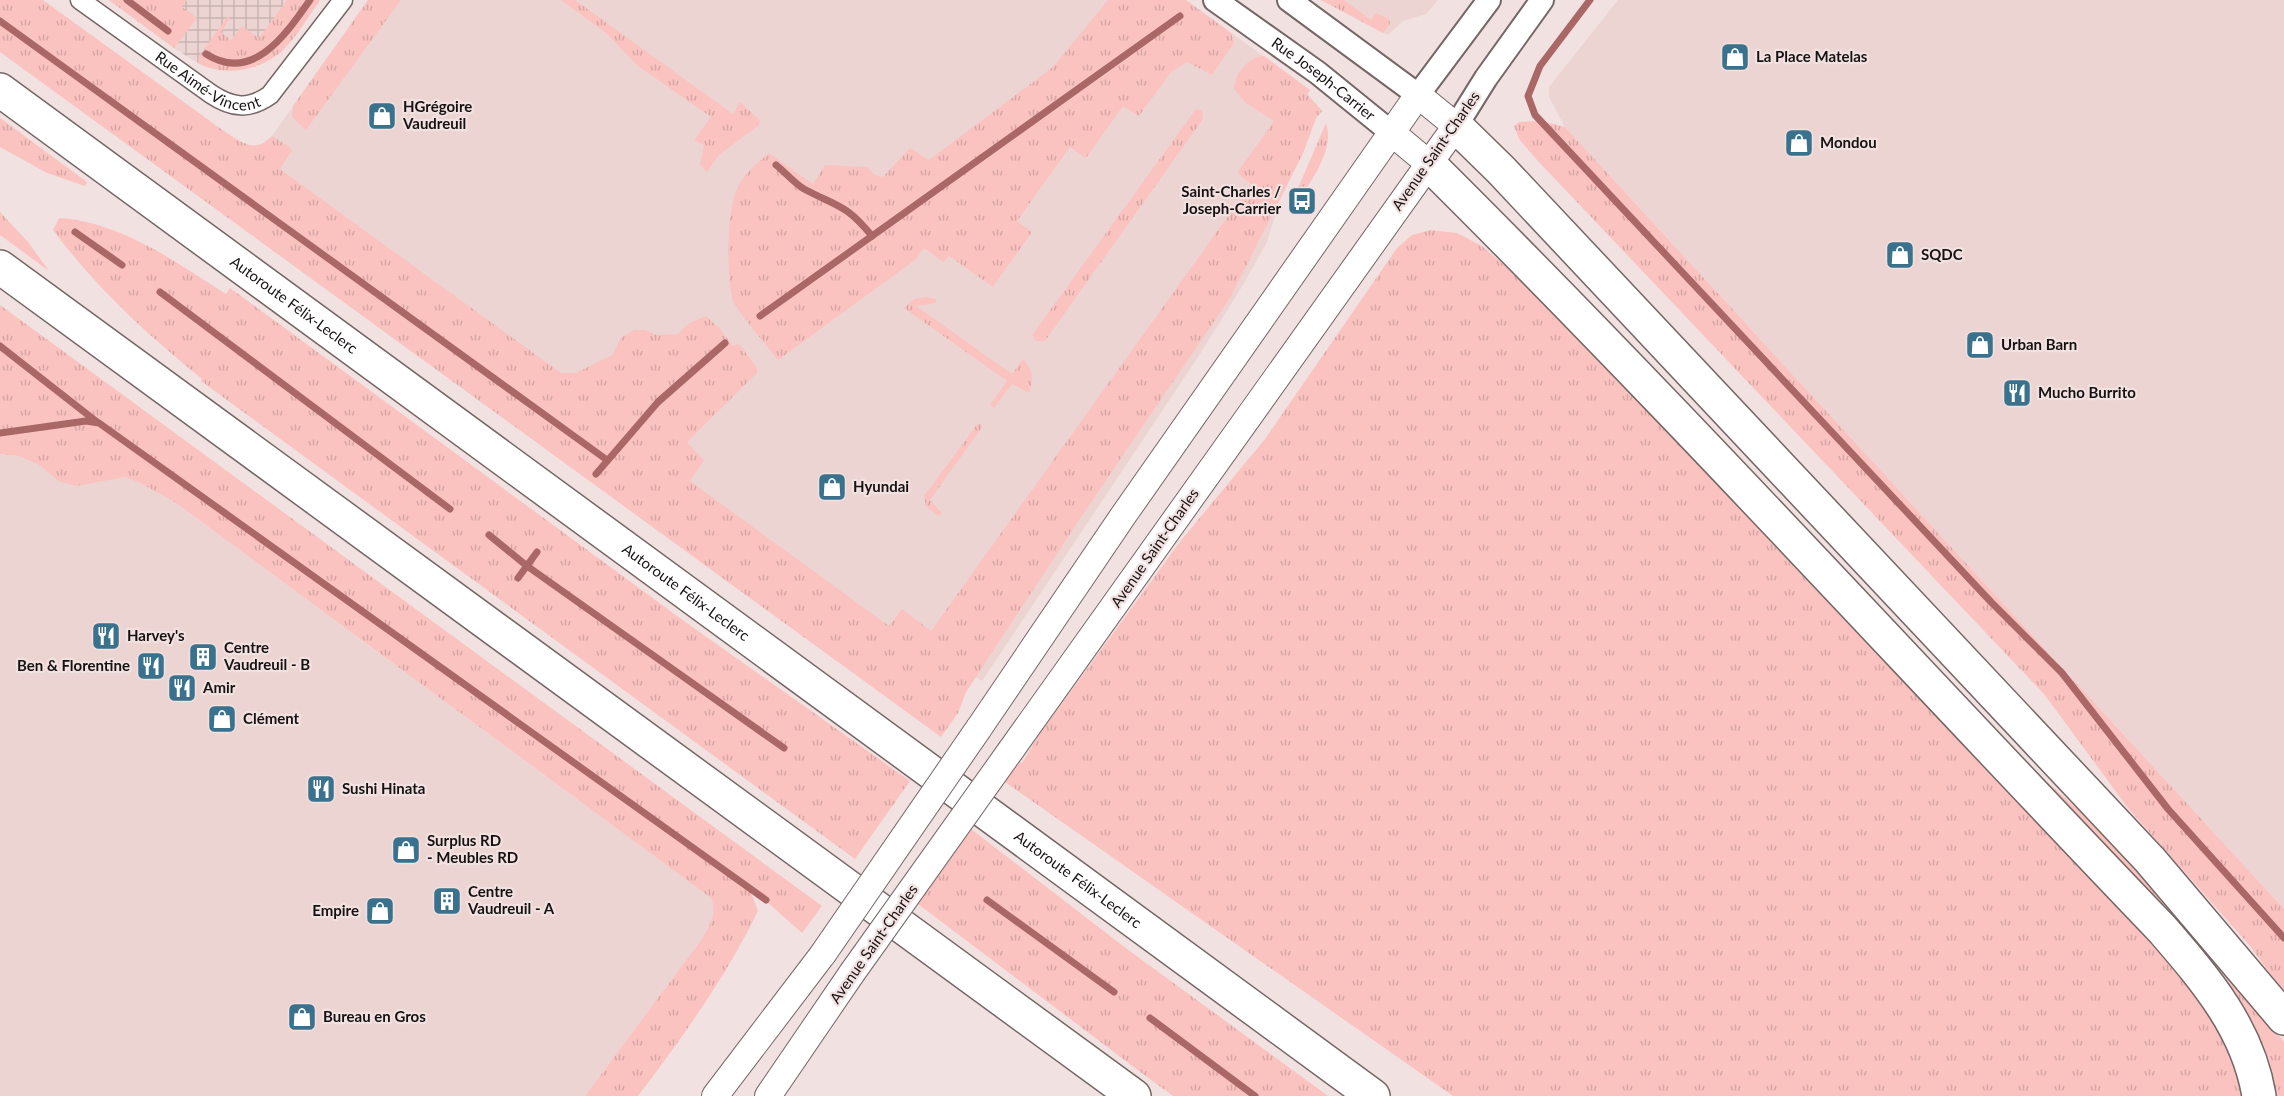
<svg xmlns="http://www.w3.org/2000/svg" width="2284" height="1096" viewBox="0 0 2284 1096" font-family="Lato,sans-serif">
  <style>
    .built { fill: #ecd4d2 }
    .industrial { fill: url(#industrial-grid) }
    .grass { fill: url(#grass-tufts) }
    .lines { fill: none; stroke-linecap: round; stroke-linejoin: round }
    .stream { stroke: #a96765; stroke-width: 7 }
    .minor-casing { stroke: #746766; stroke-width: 21 }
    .tertiary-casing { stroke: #746766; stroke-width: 26 }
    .secondary-casing { stroke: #746766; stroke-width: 28 }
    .motorway-casing { stroke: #746766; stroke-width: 36 }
    .minor { stroke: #fff; stroke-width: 18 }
    .tertiary { stroke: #fff; stroke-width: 22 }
    .secondary { stroke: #fff; stroke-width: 26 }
    .motorway { stroke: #fff; stroke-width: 33 }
    .secondary-bridge-casing { stroke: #746766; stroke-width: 28; stroke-linecap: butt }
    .secondary-bridge { stroke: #fff; stroke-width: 26 }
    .labels { text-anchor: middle; stroke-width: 4.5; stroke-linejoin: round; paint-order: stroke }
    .poi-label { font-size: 15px; font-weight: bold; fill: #171212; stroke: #f1e1e0; text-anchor: start }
    .street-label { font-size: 15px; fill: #171212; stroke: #f1e1e0 }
  </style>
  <defs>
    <pattern id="industrial-grid" width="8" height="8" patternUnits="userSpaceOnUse" patternTransform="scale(1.5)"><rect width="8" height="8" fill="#ecd4d2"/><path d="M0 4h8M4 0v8" fill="none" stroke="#cab5b3"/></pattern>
    <pattern id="grass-tufts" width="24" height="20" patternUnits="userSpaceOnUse" patternTransform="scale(1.5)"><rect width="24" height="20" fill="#fbc3c0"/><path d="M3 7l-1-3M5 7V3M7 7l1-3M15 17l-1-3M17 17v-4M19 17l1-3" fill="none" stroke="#d6a6a4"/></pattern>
  </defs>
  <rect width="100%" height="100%" fill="#f1e1e0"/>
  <!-- built -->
  <g class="built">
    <path d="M368,0H1186L1310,90L1307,94L1322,111L1316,118L1303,153L1279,202L1267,242L1243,285L1200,354L982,681L976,677L966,692L240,152L256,149L272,136Z"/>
    <path d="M1321,0H1438L1426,14L1403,21L1388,35Z"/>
    <path d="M1618,0H2284V909L1565,127L1549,97V87Z"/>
    <path d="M0,454L18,456L39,465L58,481L125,477L142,484L176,503L711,898L715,906L712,920L701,940L585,1096H0Z"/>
  </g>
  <!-- industrial -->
  <path class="industrial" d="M109,0H320L285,48L263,63L240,70L201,65L174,48Z"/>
  <!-- grass -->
  <g class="grass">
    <path d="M0,0H43L221,129C240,141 254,155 272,136L291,148L292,151L280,169L561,373H576L612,355L621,338L634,330H645L657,335L678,334L689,323L706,316L720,329L733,346L739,344L757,368V373L687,442L704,460L690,481L889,626L902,609L931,631L1251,184L1237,173L1274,121L1246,103L1234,89C1234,74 1249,56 1264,56L1310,90L1307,94L1322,111L1316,118L1303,153L1230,298L1083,514L966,692L958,713L941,737L0,52Z"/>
    <path d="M109,0H187L182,7L197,18L174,48Z"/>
    <path d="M287,0H320C309,16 298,35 284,49C263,70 225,78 198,63L199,56L228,16L230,18L221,32L231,40L242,26L259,38Z"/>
    <path d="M368,0H401L306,130L292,117L293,106Z"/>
    <path d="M561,0H575L733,114L740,102L760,120L759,125L719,155L707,172L700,165L704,145L694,140L711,117L638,66L606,33Z"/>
    <path d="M1108,0H1186L1231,33L1234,43L1212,75L1187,62L1171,72L1139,116L1123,106L1086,158L1070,147L1017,221L1032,232L993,287L949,256L943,262L924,248L915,260L778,360C770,349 736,310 733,301C726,278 727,213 736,191C743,174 756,164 769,153L813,184L825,165L867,167L875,175L883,177L910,148L929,160L1053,67Z"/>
    <path d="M1321,0H1344L1371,20L1376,13L1389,19L1390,24L1383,33Z"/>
    <path d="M1196,109L1202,111L1203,119L1045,341H1036L1032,335Z"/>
    <path d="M0,118L87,182L85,186L47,173L0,147Z"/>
    <path d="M1542,121L1565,127L2284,909V993L2250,946L2128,808L2044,694L1537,160L1519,139L1514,126L1519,122Z"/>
    <path d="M1326,123C1334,147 1316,173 1304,192L1298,188Z"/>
    <path d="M0,212L28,242L49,271L0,235Z"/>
    <path d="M59,218C121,222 174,261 226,294L230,288L684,621L910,781L855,859L201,381L202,379C147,334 96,288 53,230Z"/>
    <path d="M1431,230L1457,233L1482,246L1526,284L1577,333L1786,558L2159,950L2223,1027L2247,1096H1453L1005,782L1019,761L1022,763L1041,732L1179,543L1265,439L1397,248L1412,235Z"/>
    <path d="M927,297L936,299V303L916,306L1012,374L1023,359C1033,370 1034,379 1029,393L1012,384L994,408L990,405L1007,381L904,308L914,299Z"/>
    <path d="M0,305L822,906L802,933L748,885L758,911C726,977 682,1038 638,1096H585L701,940C709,926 718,914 711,898L176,503L142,484L125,477L76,486L58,481L39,465L18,456L0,454Z"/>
    <path d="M978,423L983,426L930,500L942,513L938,516L926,506L924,496Z"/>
    <path d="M2027,764L2131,857L2264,1016L2284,1042V1096H2274C2257,1043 2248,1011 2213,966Z"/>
    <path d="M971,829L1127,949L1328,1096H1173L1143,1074L918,904Z"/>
  </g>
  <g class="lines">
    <!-- stream -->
    <g class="stream">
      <path d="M127,0L168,31"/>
      <path d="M1590,0L1540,66L1528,96L1535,115L1991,602L2062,673L2168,809L2284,938"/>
      <path d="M0,21L607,460"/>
      <path d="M206,54C253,84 286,34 310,0"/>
      <path d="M776,165C785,172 794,183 804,189C838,207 846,204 872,236"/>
      <path d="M75,232L122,265"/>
      <path d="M160,292L450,509"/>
      <path d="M760,316L1180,16"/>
      <path d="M0,346L97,422"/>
      <path d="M0,433L86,421L99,423L766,900"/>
      <path d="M596,474L658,402L725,343"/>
      <path d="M489,535L527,566L784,748"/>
      <path d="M518,578L537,552"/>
      <path d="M987,900L1114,992"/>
      <path d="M1150,1018L1255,1096"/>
    </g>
    <!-- minor casing -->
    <g class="minor-casing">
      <g id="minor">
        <path id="s1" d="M80,0L211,94C232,108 249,110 270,95L343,0"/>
      </g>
    </g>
    <!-- tertiary casing -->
    <g class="tertiary-casing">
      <g id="tertiary">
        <path id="s2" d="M1215,0L1318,73L1392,133"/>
        <path d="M1289,0L1418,95L1489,0"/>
        <path d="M1456,126L1486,78L1542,0"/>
      </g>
    </g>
    <!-- secondary casing -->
    <g class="secondary-casing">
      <g id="secondary">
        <path d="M1392,133L1428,163"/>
        <path d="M979,728L1125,513L1418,95L1456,126L1011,750"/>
        <path d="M715,1096L823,954"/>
        <path d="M768,1096L852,973"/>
      </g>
    </g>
    <!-- motorway casing -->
    <g class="motorway-casing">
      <g id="motorway">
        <path id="s3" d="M0,90L1373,1096"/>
        <path d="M1456,126L1501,170L2150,860L2284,1018"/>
        <path d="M1428,163C1679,412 1917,674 2162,929C2205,979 2248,1028 2259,1096"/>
        <path d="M0,267L1134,1096"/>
      </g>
    </g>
    <!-- minor -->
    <use href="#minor" class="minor"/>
    <!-- tertiary -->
    <use href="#tertiary" class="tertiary"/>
    <!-- secondary -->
    <use href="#secondary" class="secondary"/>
    <!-- motorway -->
    <use href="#motorway" class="motorway"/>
    <!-- secondary-bridge casing -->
    <g class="secondary-bridge-casing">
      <g id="secondary-bridge">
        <path d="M823,954L979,728"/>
        <path d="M852,973L1011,750"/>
      </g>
    </g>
    <!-- secondary-bridge -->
    <use href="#secondary-bridge" class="secondary-bridge"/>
  </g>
  <!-- icons -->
  <defs>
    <g id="shop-square" transform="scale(1.5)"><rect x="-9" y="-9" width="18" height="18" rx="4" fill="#3a718c" stroke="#f1e1e0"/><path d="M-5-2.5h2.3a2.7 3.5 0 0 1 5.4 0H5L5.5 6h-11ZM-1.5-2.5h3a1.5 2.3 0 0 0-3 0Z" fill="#fff"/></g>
    <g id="bus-square" transform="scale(1.5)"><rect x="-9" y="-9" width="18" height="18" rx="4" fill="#3a718c" stroke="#f1e1e0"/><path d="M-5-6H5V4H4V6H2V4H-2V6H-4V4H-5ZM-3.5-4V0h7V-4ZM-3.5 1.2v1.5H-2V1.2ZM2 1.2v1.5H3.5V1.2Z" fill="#fff"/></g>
    <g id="restaurant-square" transform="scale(1.5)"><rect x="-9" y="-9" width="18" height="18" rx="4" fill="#3a718c" stroke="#f1e1e0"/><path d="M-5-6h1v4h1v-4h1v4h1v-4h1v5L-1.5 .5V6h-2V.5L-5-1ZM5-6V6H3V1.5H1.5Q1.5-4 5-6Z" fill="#fff"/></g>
    <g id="building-square" transform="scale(1.5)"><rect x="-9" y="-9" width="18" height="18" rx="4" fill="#3a718c" stroke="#f1e1e0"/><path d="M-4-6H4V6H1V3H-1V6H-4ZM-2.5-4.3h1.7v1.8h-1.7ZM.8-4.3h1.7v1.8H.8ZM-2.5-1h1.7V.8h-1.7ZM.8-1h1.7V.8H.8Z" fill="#fff"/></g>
  </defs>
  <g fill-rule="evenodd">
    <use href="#shop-square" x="1735" y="57"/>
    <use href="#shop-square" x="382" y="116"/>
    <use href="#shop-square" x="1799" y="143"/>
    <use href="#bus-square" x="1302" y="201"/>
    <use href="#shop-square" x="1900" y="255"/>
    <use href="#shop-square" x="1980" y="345"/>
    <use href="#restaurant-square" x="2017" y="393"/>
    <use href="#shop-square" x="832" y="487"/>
    <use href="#restaurant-square" x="106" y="636"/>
    <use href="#building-square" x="203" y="657"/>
    <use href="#restaurant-square" x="151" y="666"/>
    <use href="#restaurant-square" x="182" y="688"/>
    <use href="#shop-square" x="222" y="719"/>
    <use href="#restaurant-square" x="321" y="789"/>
    <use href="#shop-square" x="406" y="850"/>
    <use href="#building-square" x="447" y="901"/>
    <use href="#shop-square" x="380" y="911"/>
    <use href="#shop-square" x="302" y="1017"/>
  </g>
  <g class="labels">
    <!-- poi labels -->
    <g class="poi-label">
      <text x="1756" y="62">La Place Matelas</text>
      <text x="403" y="112">HGrégoire<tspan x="403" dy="17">Vaudreuil</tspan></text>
      <text x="1820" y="148">Mondou</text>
      <text x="1281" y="197" text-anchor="end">Saint-Charles /<tspan x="1281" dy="17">Joseph-Carrier</tspan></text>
      <text x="1921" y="260">SQDC</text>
      <text x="2001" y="350">Urban Barn</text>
      <text x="2038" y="398">Mucho Burrito</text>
      <text x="853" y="492">Hyundai</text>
      <text x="127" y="641">Harvey's</text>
      <text x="224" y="653">Centre<tspan x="224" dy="17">Vaudreuil - B</tspan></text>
      <text x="130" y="671" text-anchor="end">Ben &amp; Florentine</text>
      <text x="203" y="693">Amir</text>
      <text x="243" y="724">Clément</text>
      <text x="342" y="794">Sushi Hinata</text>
      <text x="427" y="846">Surplus RD<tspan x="427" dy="17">- Meubles RD</tspan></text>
      <text x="468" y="897">Centre<tspan x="468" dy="17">Vaudreuil - A</tspan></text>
      <text x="359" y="916" text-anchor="end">Empire</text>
      <text x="323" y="1022">Bureau en Gros</text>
    </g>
    <!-- street labels -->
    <g class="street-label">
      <text dy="5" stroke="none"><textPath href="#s1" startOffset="154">Rue Aimé-Vincent</textPath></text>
      <text dy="5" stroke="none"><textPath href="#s2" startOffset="134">Rue Joseph-Carrier</textPath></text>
      <text transform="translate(1436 151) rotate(-55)" y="5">Avenue Saint-Charles</text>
      <text dy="5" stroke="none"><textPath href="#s3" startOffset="364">Autoroute Félix-Leclerc</textPath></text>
      <text transform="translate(1155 548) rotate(-55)" y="5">Avenue Saint-Charles</text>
      <text dy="5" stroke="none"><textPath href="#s3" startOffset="850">Autoroute Félix-Leclerc</textPath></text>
      <text dy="5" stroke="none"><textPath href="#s3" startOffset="1336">Autoroute Félix-Leclerc</textPath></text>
      <text transform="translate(874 944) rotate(-55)" y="5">Avenue Saint-Charles</text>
    </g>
  </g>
</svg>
